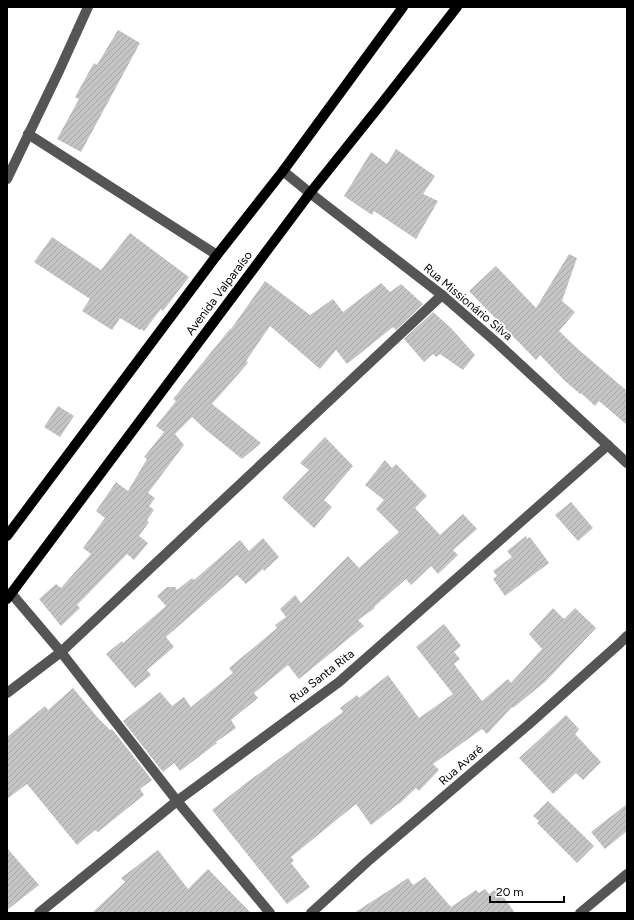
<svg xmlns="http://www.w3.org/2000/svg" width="634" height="920" viewBox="0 0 634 920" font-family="Figtree,sans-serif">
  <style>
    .building { fill: url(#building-hatch) }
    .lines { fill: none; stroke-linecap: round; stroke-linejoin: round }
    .minor { stroke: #555; stroke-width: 10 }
    .major { stroke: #000; stroke-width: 10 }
    .labels { text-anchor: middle; stroke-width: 3.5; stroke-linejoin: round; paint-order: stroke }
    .street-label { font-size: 12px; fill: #000; stroke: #fff }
  </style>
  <defs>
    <pattern id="building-hatch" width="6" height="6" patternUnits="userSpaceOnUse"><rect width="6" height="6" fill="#c4c4c4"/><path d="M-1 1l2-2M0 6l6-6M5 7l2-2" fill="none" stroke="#a7a7a7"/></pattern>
  </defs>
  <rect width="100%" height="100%" fill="#fff"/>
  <!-- building -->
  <g class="building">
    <path d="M118,30L140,43L81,152L57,139L79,99L75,97L94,63L97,65Z"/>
    <path d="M396,149L435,176L423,194L438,201L416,239L374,211L372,215L344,196L371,152L387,164Z"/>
    <path d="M130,233L189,277L163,311L161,309L144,331L141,329L140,330L120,318L112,330L82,311L90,299L34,262L52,237L101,270Z"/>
    <path d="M569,254L577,258L562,301L575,312L559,331L579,350L627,391V425L599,401L595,406L581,393L580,394L564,380L540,355L536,360L469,291L496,266L536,308Z"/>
    <path d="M265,281L310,315L333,299L343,312L381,283L390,292L401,284L423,304L396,330L393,327L347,364L336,350L320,369L270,326L246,361L248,363L212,404L261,443L242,459L206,430L192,417L175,434L184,445L148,493L155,498L149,506L154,510L147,520L149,522L139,536L148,543L134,560L127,554L77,605L80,608L61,626L39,599L56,584L61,588L91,554L83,548L105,518L96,511L116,482L128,491L147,459L144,457L164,432L156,426L176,401L173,399L230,329H231Z"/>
    <path d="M433,312L451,328L475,355L463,370L440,354L436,357L433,354L424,362L404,339Z"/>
    <path d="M58,406L74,416L60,437L44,427Z"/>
    <path d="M325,437L353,466L324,500L332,507L314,528L282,498L309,470L300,463Z"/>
    <path d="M385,460L392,468L396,464L427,496L415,508L440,535L463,514L477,529L453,550L458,555L438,574L431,566L411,585L406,579L374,607L375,608L358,620L364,626L299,679L288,665L254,693L258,698L231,720L236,728L216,742L217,743L180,771L174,763L163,772L123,721L160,692L172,706L184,697L191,707L233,673L229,668L277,628L275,625L286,617L280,609L295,595L301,603L348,556L359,568L399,532L376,509L384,500L365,485Z"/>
    <path d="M571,502L593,528L578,541L555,515Z"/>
    <path d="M526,536L527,539L530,537L549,563L505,596L493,579L497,576L493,571L512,557L507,551Z"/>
    <path d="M263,538L279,557L264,571L263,569L246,584L237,575L166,637L174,647L147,670L151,675L135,688L106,654L122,641L123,643L166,606L157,596L167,587H175L177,590L192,578L194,580L240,540L249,551Z"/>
    <path d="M553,608L564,619L575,608L596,628L546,681L513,708L512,707L487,734L482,729L433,764L439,770L419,791L416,788L399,804H398L371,825L356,804L291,857L294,861L291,863L310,887L287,904L212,810L246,783L343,712L340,708L357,695L359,698L388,675L419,718L453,694L416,647L444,624L461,646L454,652L460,659L454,664L482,701L508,679L511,683L542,649L529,634Z"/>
    <path d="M73,688L98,718L110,730L112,729L152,780L140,789L144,795L98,832L95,830L77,845L27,784L7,799V737L45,706L48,710Z"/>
    <path d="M566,715L579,729L575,734L601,762L583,780L576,773L553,794L519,758Z"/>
    <path d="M548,801L594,846L577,863L537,823L539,821L533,816Z"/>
    <path d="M627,804V831L605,849L591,832Z"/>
    <path d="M7,848L39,885L7,910Z"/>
    <path d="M158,850L188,889L208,869L251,913H92L125,882L121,878Z"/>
    <path d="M425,877L451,907L476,890L479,893L485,889L489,894L497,888L515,913H354L408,878L413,885Z"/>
  </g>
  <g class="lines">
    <!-- minor -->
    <g class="minor">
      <path d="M28,134L217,255"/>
      <path d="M283,171L310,193L442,295L496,342L627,463"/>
      <path d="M7,179L59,71L88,7"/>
      <path d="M11,593L61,652L177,801L270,913"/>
      <path d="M7,693L61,652L442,295"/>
      <path d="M39,913L177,801L339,682L608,445"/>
      <path d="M311,913L367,862L528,725L619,644L627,636"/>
      <path d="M580,913L627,874"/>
    </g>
    <!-- major -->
    <g class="major">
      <path d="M7,536L217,255L283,171L403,7"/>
      <path d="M7,599L310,193L382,103L457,7"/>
    </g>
  </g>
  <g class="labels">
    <!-- street labels -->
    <g class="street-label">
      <text transform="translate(219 293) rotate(-53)" y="4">Avenida Valparaíso</text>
      <text transform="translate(468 302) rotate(40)" y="4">Rua Missionário Silva</text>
      <text transform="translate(322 676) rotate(-38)" y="4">Rua Santa Rita</text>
      <text transform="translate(461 765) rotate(-41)" y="4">Rua Avaré</text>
    </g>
  </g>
  <!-- border -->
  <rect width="634" height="920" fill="none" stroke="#000000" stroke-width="16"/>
  <!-- scale -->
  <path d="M490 896v6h74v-6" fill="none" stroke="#000000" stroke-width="2"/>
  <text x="496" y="896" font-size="12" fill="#000000" stroke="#ffffff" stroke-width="3" paint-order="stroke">20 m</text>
</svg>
